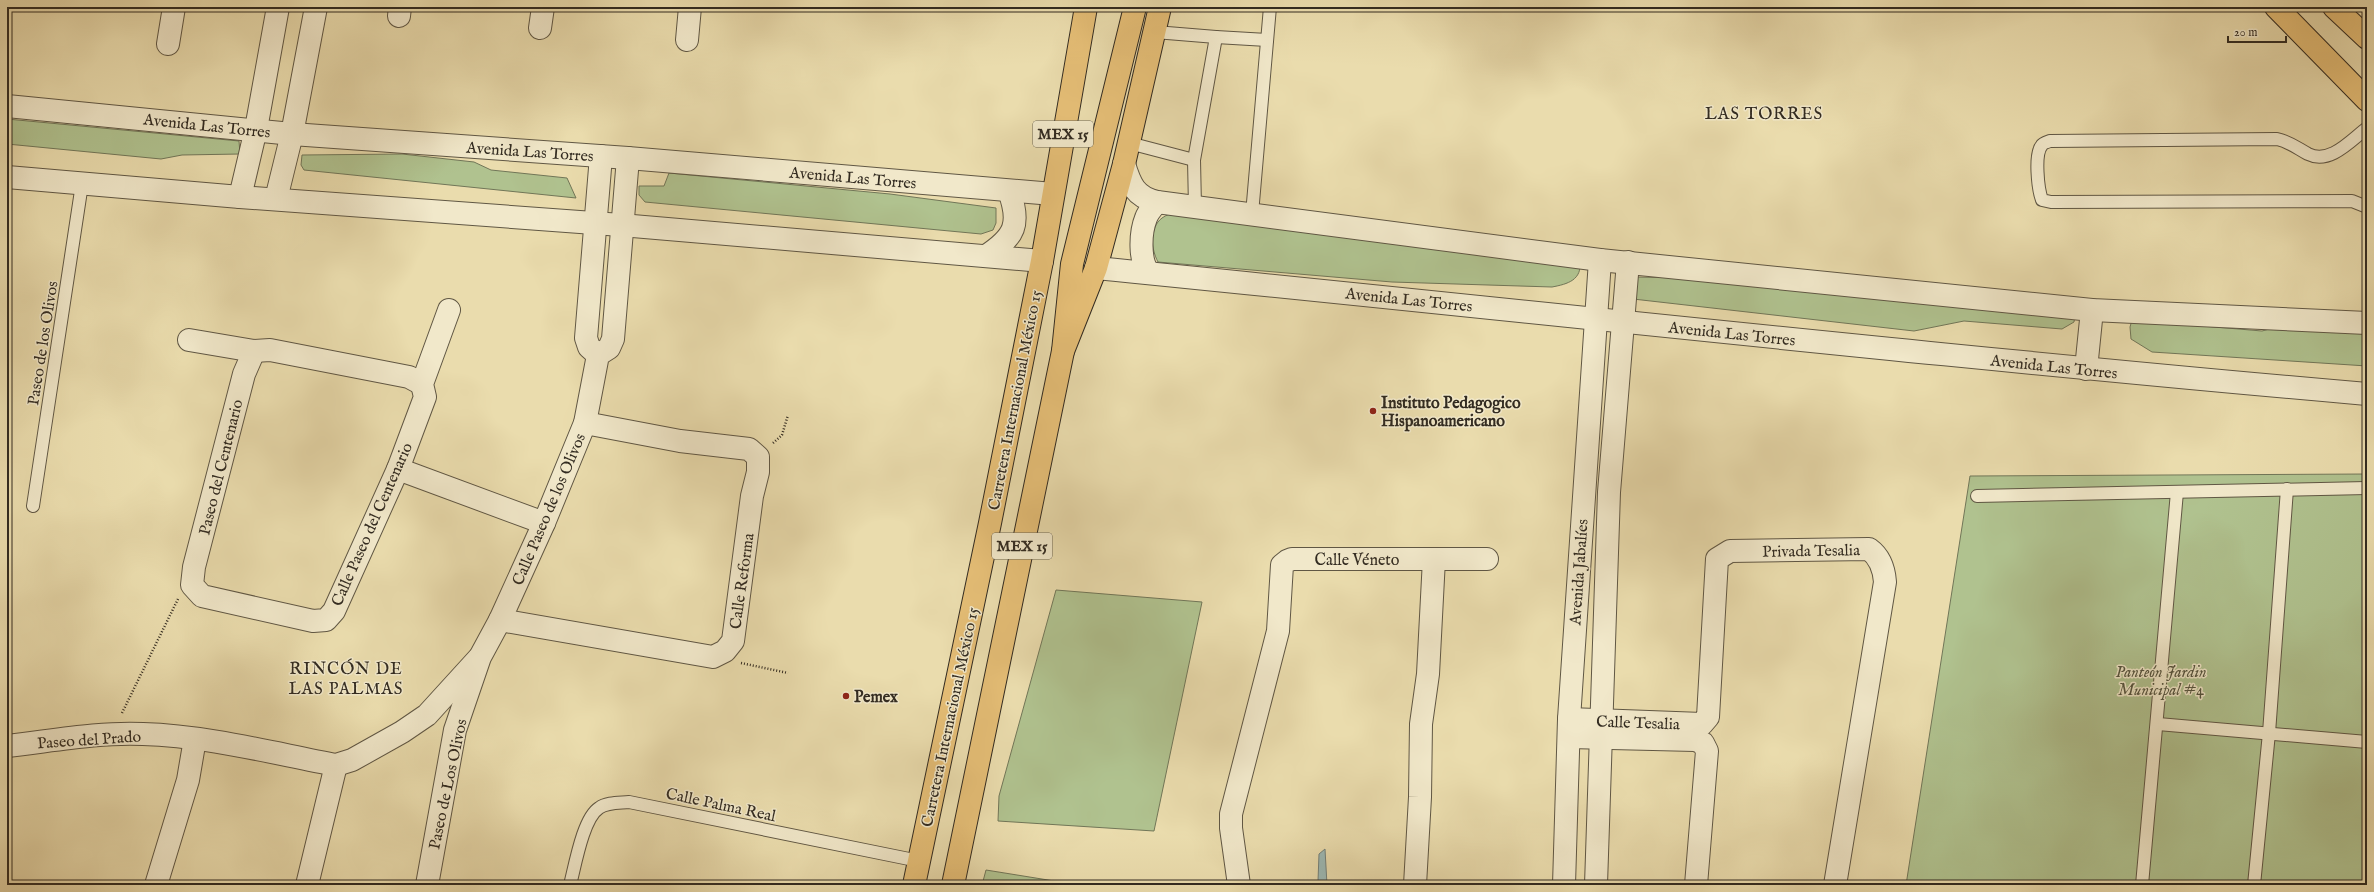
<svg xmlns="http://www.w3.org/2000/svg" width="2374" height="892" viewBox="0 0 2374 892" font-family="'IM FELL English',serif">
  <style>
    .green { fill: #b0c28f; stroke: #717658 }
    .water { fill: #9cb9b5; stroke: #72807a }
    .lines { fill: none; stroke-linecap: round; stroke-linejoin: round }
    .service-casing { stroke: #605744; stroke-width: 14 }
    .minor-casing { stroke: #605744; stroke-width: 24 }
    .tertiary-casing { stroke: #605744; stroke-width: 24 }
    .primary-casing { stroke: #322b21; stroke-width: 24 }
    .trunk-casing { stroke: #322b21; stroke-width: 24 }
    .path { stroke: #322b21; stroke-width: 2.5; stroke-dasharray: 1 2; stroke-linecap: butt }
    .service { stroke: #f1e8ca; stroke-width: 12 }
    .minor { stroke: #f1e8ca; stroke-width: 22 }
    .tertiary { stroke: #f1e8ca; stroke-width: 22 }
    .primary { stroke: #e5be76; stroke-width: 22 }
    .trunk { stroke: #e5be76; stroke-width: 22 }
    .poi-dot { fill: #8f2418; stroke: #f1e8ca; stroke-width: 1.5 }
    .labels { text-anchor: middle; stroke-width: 3; stroke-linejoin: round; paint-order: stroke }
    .shield { fill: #f1e8ca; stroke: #6b6454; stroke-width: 1 }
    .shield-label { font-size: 15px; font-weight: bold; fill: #322b21 }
    .street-label { font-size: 16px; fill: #322b21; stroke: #f1e8ca }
    .poi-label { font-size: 16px; font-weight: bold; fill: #322b21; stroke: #f1e8ca; text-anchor: start }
    .park-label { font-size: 16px; font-style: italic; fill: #52513c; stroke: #f1e8ca }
    .neighbourhood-label { font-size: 17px; letter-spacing: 1px; fill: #322b21; stroke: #f1e8ca }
  </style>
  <rect width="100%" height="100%" fill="#eadcad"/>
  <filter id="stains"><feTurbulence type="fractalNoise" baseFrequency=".005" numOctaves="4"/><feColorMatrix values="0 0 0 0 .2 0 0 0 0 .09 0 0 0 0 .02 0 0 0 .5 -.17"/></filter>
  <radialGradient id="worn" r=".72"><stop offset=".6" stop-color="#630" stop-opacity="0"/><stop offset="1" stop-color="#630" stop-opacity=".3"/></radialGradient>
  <!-- green -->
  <g class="green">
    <path d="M7,119L239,141L240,154L182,155L161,159L7,144Z"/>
    <path d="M402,154L474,162L491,170L567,178L576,198L304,170L301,165L302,155Z"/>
    <path d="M669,173L890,194L996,208V223L993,230L981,234L645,202L639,195V186H664Z"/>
    <path d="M1195,207L1580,261C1582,280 1568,284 1552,287L1392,282L1158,262C1151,249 1149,228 1162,218C1170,212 1186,210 1195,207Z"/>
    <path d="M1633,277L1692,278L2076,309L2074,322L2062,329L1964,321L1914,331L1633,299Z"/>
    <path d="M2132,320L2262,331L2300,321L2367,330V366L2152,352L2131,339L2130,327Z"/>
    <path d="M2367,474V885H1906L1970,476Z"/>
    <path d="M1056,590L1202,602L1154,831L998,821L999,796Z"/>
    <path d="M986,870L1079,885H982Z"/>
  </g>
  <!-- water -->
  <path class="water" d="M1325,849L1327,885H1315L1318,881L1319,854Z"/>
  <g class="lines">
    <!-- service casing -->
    <g class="service-casing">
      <g id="service">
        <path d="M1155,32L1216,37L1194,160L1195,207"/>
        <path d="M1216,37L1267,40"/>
        <path d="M2367,128C2351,140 2330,165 2308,154C2297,148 2290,142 2277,139L2050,141C2047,142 2043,143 2042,145C2034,154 2038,189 2042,200L2051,202L2352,201L2367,207"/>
        <path d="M1129,143L1194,160"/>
        <path d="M1252,214L1270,7"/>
        <path d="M1977,496L2367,488"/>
        <path d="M33,506L82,184"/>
        <path d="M2158,724L2367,742"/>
        <path d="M570,885C575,866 583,818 599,808C607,802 620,803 629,802L919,861"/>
        <path d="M2142,885L2177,492"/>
        <path d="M2254,885L2269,733L2287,489"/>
      </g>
    </g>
    <!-- minor casing -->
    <g class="minor-casing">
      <g id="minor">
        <path d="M399,16L400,7"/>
        <path d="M540,28L543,7"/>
        <path d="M687,40L690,7"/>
        <path d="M168,44L174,7"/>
        <path d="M240,197L256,129L278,7"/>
        <path d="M276,199L292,134L316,7"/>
        <path d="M189,340L254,351L270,350L409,377L422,384"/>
        <path d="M254,351L244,374L194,567L192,585L202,596L313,621L326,620L334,611L398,469L425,397L422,384L449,310"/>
        <path d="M598,355L589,347L586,338L601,156"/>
        <path d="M398,469L544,523"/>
        <path d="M500,620L713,657L725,651L733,641L752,496L758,472V457L749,449L680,441L585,423"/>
        <path d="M1569,719L1702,724L1708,717L1717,559L1730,551L1869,549C1880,557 1884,568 1885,582L1835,885"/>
        <path d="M1569,737L1695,740L1703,743L1707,751L1696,885"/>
        <path d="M7,746C52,741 98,732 143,734C208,736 272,753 336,765L352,760L402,732L427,715L478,659"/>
        <path d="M156,885L188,780L195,739"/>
        <path d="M307,885L336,765"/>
        <path d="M427,885L455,730L480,657L500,620L544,523L585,423L598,355L609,348L613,339L628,158"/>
        <path d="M1239,885L1231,828V814L1278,631L1282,565L1287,561L1292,559H1487"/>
        <path d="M1415,885L1420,797L1421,724L1428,674L1434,559"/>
      </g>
    </g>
    <!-- tertiary casing -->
    <g class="tertiary-casing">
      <g id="tertiary">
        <path d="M7,106L292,134L628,158L1053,194"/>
        <path d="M1124,164C1130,184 1135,197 1157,202L1600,260L2092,310L2367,323"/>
        <path d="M7,177L240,197L621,225L1042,261"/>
        <path d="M986,256C1015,237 1021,224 1009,191"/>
        <path d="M1096,268C1520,310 1943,357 2367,394"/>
        <path d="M1149,273C1139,261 1140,233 1146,218C1148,212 1153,207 1157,202"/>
        <path d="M2086,369L2092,310"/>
        <path d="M1564,885L1569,719L1600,260"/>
        <path d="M1596,885L1609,492L1628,262"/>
      </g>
    </g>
    <!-- primary casing -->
    <g class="primary-casing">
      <g id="primary">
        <path d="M914,885L990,523L1042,261L1086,7"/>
        <path d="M953,885L1063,351L1096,268L1124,164L1160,7"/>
      </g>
    </g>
    <!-- trunk casing -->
    <g class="trunk-casing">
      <g id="trunk">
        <path d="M2276,7L2367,100"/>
        <path d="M2334,7L2367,38"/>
        <path d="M1063,351L1072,264L1135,7"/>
      </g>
    </g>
    <!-- path -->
    <g class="path">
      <path d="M773,443L782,435L788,415"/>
      <path d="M741,663L788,673"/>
      <path d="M122,713L178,599"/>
      <path d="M586,882L603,885"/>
    </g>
    <!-- service -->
    <use href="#service" class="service"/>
    <!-- minor -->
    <use href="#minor" class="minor"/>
    <!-- tertiary -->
    <use href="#tertiary" class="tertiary"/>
    <!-- primary -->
    <use href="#primary" class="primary"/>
    <!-- trunk -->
    <use href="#trunk" class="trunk"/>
  </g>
  <!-- markers -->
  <g class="poi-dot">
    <circle cx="1373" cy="411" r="4"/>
    <circle cx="846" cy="696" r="4"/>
  </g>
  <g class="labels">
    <!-- shield labels -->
    <g class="shield">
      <rect x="1033" y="121" width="60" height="26" rx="3"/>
      <rect x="992" y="533" width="60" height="26" rx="3"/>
    </g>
    <g class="shield-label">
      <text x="1063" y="139">MEX 15</text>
      <text x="1022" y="551">MEX 15</text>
    </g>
    <!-- street labels -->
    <g class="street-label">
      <text transform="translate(207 125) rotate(6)" y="6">Avenida Las Torres</text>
      <text transform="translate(530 151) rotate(4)" y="6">Avenida Las Torres</text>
      <text transform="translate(853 177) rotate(5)" y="6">Avenida Las Torres</text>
      <text transform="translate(1409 299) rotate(6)" y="6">Avenida Las Torres</text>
      <text transform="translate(1732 333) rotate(6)" y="6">Avenida Las Torres</text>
      <text transform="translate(42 343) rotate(-81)" y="6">Paseo de los Olivos</text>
      <text transform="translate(2054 366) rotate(6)" y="6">Avenida Las Torres</text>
      <text transform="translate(1014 400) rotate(-79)" y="6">Carretera Internacional México 15</text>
      <text transform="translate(220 467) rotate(-76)" y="6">Paseo del Centenario</text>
      <text transform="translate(548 509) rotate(-67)" y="6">Calle Paseo de los Olivos</text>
      <text transform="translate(371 524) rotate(-66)" y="6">Calle Paseo del Centenario</text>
      <text transform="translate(1811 550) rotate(-1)" y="6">Privada Tesalia</text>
      <text x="1357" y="565">Calle Véneto</text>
      <text transform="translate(1578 572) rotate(-86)" y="6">Avenida Jabalíes</text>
      <text transform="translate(741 581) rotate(-82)" y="6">Calle Reforma</text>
      <text transform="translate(949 717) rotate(-78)" y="6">Carretera Internacional México 15</text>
      <text transform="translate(1638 722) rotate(2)" y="6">Calle Tesalia</text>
      <text transform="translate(89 739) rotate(-4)" y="6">Paseo del Prado</text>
      <text transform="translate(447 784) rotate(-78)" y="6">Paseo de Los Olivos</text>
      <text transform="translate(721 804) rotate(12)" y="6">Calle Palma Real</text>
    </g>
    <!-- poi labels -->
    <g class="poi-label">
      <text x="1381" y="408">Instituto Pedagogico<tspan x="1381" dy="18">Hispanoamericano</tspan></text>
      <text x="854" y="702">Pemex</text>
    </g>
    <!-- park labels -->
    <g class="park-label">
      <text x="2161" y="677">Panteón Jardin<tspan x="2161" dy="18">Municipal #4</tspan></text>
    </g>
    <!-- neighbourhood labels -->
    <g class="neighbourhood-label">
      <text x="1764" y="119">LAS TORRES</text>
      <text x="346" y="674">RINCÓN DE<tspan x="346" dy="20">LAS PALMAS</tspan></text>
    </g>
  </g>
  <!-- margin -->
  <rect width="2374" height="892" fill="none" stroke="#eadcad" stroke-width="24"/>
  <rect x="8" y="8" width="2358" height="876" fill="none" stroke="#322b21" stroke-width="2"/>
  <rect x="12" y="12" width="2350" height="868" fill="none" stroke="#322b21"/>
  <!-- scale -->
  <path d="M2228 36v6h58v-6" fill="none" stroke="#322b21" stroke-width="2"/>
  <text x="2234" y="36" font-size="12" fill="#322b21" stroke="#f1e8ca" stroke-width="3" paint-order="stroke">20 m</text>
  <rect width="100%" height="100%" filter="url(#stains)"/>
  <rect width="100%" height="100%" fill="url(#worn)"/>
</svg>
